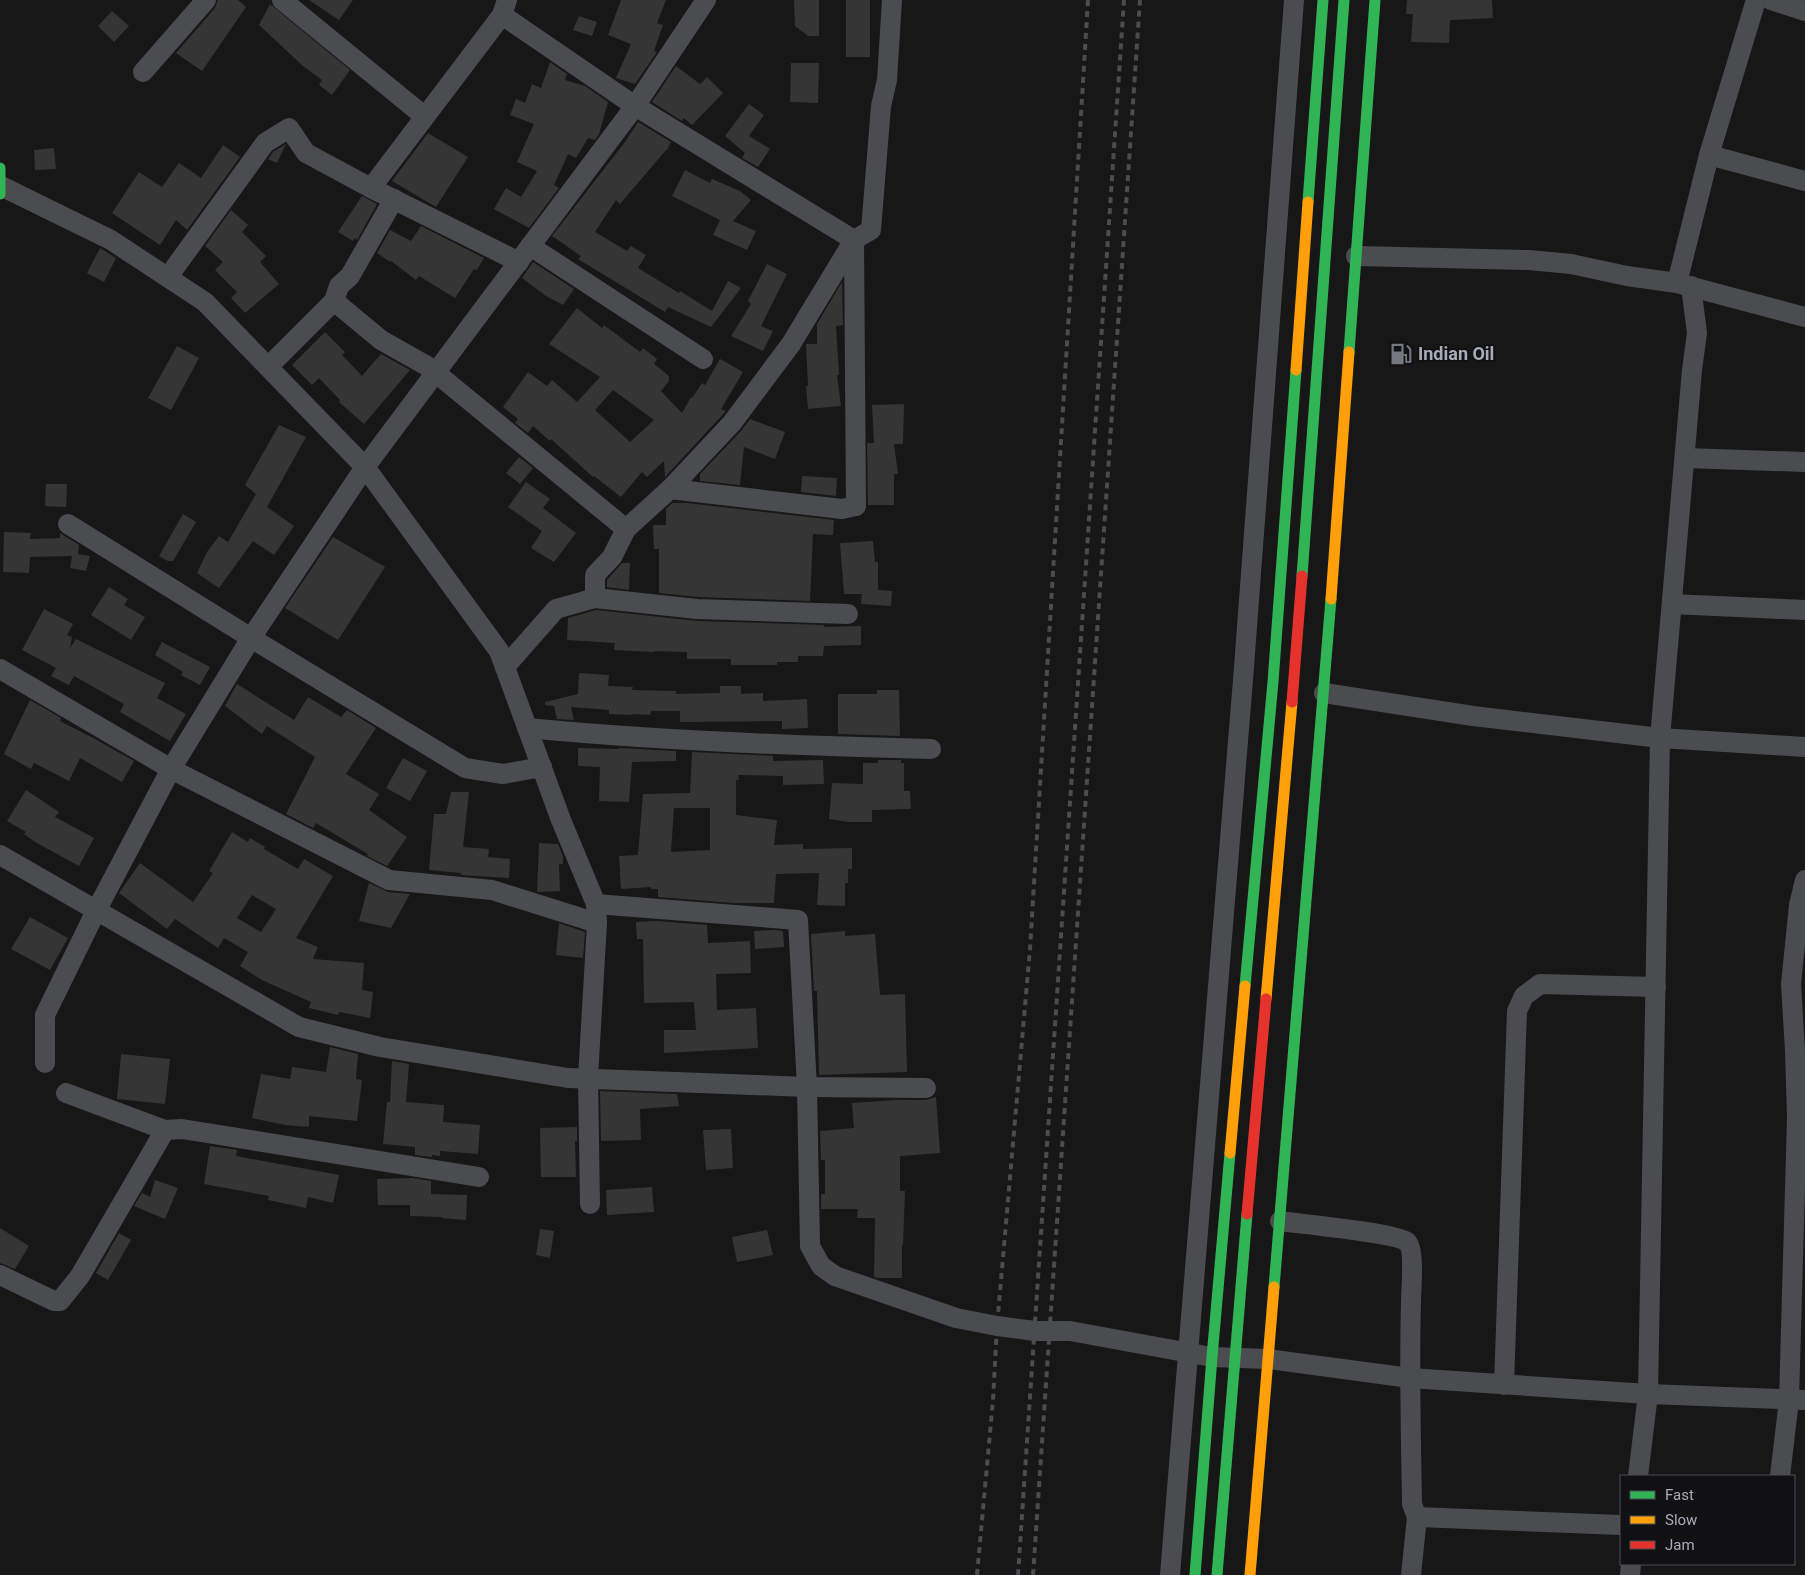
<svg xmlns="http://www.w3.org/2000/svg" width="1805" height="1575" viewBox="0 0 1805 1575" font-family="Roboto,sans-serif">
  <style>
    .building { fill: #353536; fill-rule: evenodd }
    .lines { fill: none; stroke-linecap: round; stroke-linejoin: round }
    .street { stroke: #4b4c50; stroke-width: 20 }
    .fast { stroke: #30b455; stroke-width: 11 }
    .slow { stroke: #ff9f0a; stroke-width: 11 }
    .jam { stroke: #e5322d; stroke-width: 11 }
    .rail { stroke: #4b4c4f; stroke-width: 4; stroke-dasharray: 6 5; stroke-linecap: butt }
    .labels { text-anchor: middle; stroke-width: 4; stroke-linejoin: round; paint-order: stroke }
    .poi-label { font-size: 18px; font-weight: bold; fill: #a8acb8; stroke: #111113; text-anchor: start }
  </style>
  <rect width="100%" height="100%" fill="#171717"/>
  <!-- building -->
  <g class="building">
    <path d="M218,0H238L246,7L202,71L176,53L215,8Z"/>
    <path d="M309,0H353L339,20Z"/>
    <path d="M621,0H666L657,23L663,25L654,51L657,52L635,84L616,78L631,44L608,35Z"/>
    <path d="M794,0H819V36H808L795,26Z"/>
    <rect x="846" y="0" width="24" height="57"/>
    <path d="M1407,0H1492L1493,18L1450,20L1449,43L1411,42L1413,14H1406Z"/>
    <path d="M270,4L350,70L332,95L319,85L322,80L303,66L259,25Z"/>
    <path d="M112,11L129,26L114,42L98,26Z"/>
    <path d="M579,16L597,22L592,36L573,30Z"/>
    <path d="M550,62L567,74L565,80L585,86L608,102L599,134L595,140L588,138L576,158L568,154L554,185L559,188L529,228L494,209L506,188L521,197L537,171L517,162L534,124L510,115L516,99L525,103L532,84L541,88Z"/>
    <path d="M791,63H819L818,103L790,102Z"/>
    <path d="M676,66L700,84L707,77L723,93L692,125L684,118L682,121L652,102Z"/>
    <path d="M749,104L764,115L749,136L770,149L758,167L742,158L745,153L725,136Z"/>
    <path d="M638,122L671,142L667,150H666L620,204L616,200L595,232L627,251L631,246L646,255L638,268L679,293L680,291L712,311L728,281L741,288L711,327L668,307L665,312L578,259L581,256L552,236L625,142Z"/>
    <path d="M428,133L468,157L436,207L392,181Z"/>
    <path d="M286,144L277,163L268,159L273,152Z"/>
    <path d="M223,145L240,157L187,230L176,220L160,245L112,213L139,172L162,187L179,163L201,178Z"/>
    <path d="M54,148L56,169L35,170L34,150Z"/>
    <path d="M685,170L710,183L712,179L740,191L751,200L733,221L756,231L747,250L713,235L720,220L672,196Z"/>
    <path d="M362,196L377,204L357,240L355,238L353,241L338,232Z"/>
    <path d="M231,210L248,225L242,232L266,256L260,262L279,284L245,313L231,298L237,292L215,270L223,262L205,246Z"/>
    <path d="M421,226L484,258L477,270L474,269L455,298L419,276L416,280L391,261L390,262L377,253L390,230L411,241Z"/>
    <path d="M100,248L116,258L104,282L87,273Z"/>
    <path d="M533,262L574,289L563,305L546,296L522,278Z"/>
    <path d="M767,264L787,274L761,326L773,331L763,351L731,336L751,304L748,301Z"/>
    <path d="M842,282L843,325L836,326L839,375H837L841,406L808,409L806,386H808L806,344H817V324Z"/>
    <path d="M577,308L602,328L604,325L640,352L643,348L657,359L654,364L669,376V381L661,391L682,413L691,397L692,398L702,383L705,385L720,359L743,372L721,409L726,411L665,477L664,461L647,477L642,472L621,497L594,476L593,477L551,439L550,441L533,426L528,433L515,423L518,419L503,407L528,372L547,386L552,380L577,402L600,377L549,344ZM613,390L654,420L630,442L595,410Z"/>
    <path d="M325,332L345,352L342,355L362,376L381,354L410,370L364,424L339,402L340,400L319,378L312,385L292,365Z"/>
    <path d="M177,346L199,358L171,410L148,398Z"/>
    <path d="M904,404L903,444H894L898,474H894V505H868L867,443H874L872,405Z"/>
    <path d="M750,419L785,432L775,459L744,447L740,485L700,481V474L741,431Z"/>
    <path d="M279,425L306,437L267,507L294,526L274,555L253,541L219,588L197,573L207,552L219,536L228,542L256,494L245,485Z"/>
    <path d="M519,457L533,468L520,484L506,473Z"/>
    <path d="M802,476L837,478L836,496L801,492Z"/>
    <path d="M526,482L550,499L543,508L576,533L554,562L531,548L542,531L508,507Z"/>
    <path d="M46,484H67L66,507L45,506Z"/>
    <path d="M672,503H687L834,520L833,535L813,534L810,601L698,597L659,593V549H654L653,525H666V509Z"/>
    <path d="M183,514L196,522L173,561H168L159,556Z"/>
    <path d="M4,532L31,533L30,539L60,538V533L79,545L78,554L90,556L86,571L70,568L72,556L30,557L29,573L3,572Z"/>
    <path d="M333,537L385,567L338,640L285,608Z"/>
    <path d="M873,541L875,562H878V590L892,591L891,606L861,604L862,594H844L840,543Z"/>
    <path d="M622,563H630L629,590L607,587V580Z"/>
    <path d="M109,587L128,599L124,605L145,617L131,640L91,615Z"/>
    <path d="M44,609L73,624L67,635L72,637L70,648L76,639L165,683L157,698L186,714L170,741L120,712L124,704L74,676L69,685L51,676L56,668L22,650Z"/>
    <path d="M596,610L697,621L824,625V627L861,626V645L824,646L823,656H798V662H777V665H731V659H687V652L654,651V652L614,650L615,643L567,640L568,618Z"/>
    <path d="M162,642L210,667L200,685L181,675L183,672L155,655Z"/>
    <path d="M579,673L609,675L608,686L633,687L632,690L676,691V694L720,693V686H741V694L763,693V701L807,699L808,728L782,729V721L680,722V711H651L650,715L632,714L631,715L609,714V710L571,707L574,720L557,719L554,706L545,705V702L578,694Z"/>
    <path d="M237,684L294,720L308,697L341,717L347,710L376,728L346,774L379,794L369,810L407,837L387,866L367,856L368,854L316,823L313,828L286,814L315,757L267,726L262,734L225,706Z"/>
    <path d="M877,690H899L900,736L838,734V694H877Z"/>
    <path d="M30,700L61,718L60,721L95,739L134,761L122,782L80,758L69,781L34,763L31,769L4,754Z"/>
    <path d="M578,748L619,749V748L676,751V761L632,762L629,802L599,801L600,767L578,766Z"/>
    <path d="M692,752L773,756V761L823,760L824,784L783,785V776L738,775L739,780H736V815L777,820L774,845L803,844V849L852,848V869H848V883H845V906L817,905L819,873L776,874L774,903H733L658,897V889H651V887L621,889L619,856L638,855L643,794L690,793ZM674,808H710V850L671,852Z"/>
    <path d="M403,758L427,771L410,801L386,788Z"/>
    <path d="M878,760H901V763H904V791H910L911,809L872,810V822H848L829,819L832,783L863,784V763H878Z"/>
    <path d="M26,790L59,812L55,817L94,838L79,866L35,842L24,834L26,832L7,821Z"/>
    <path d="M451,792H469L463,847L489,849L488,857L510,859L509,878L461,875V873L429,870L434,814H446Z"/>
    <path d="M232,832L248,842L250,838L265,847L264,849L298,869L304,859L333,876L296,938L318,947L313,959L364,963L362,990L373,992L370,1018L339,1012L338,1015L309,1008L311,1002L262,980L240,966L248,952L224,938L218,948L175,919L167,929L119,893L140,863L193,902L213,873L209,871ZM252,895L276,909L261,932L237,918Z"/>
    <path d="M539,843L558,844L563,856V864H559L560,891L537,892Z"/>
    <path d="M369,883L388,892L410,894L391,928L359,921Z"/>
    <path d="M30,917L68,938L50,970L11,949Z"/>
    <path d="M656,921L707,925L708,943L750,941L751,973L716,974L717,1010L756,1008L758,1048L664,1053V1030H696L694,1002L644,1003L643,939H637L636,922Z"/>
    <path d="M559,923L585,932L583,958L556,955Z"/>
    <path d="M775,930L783,931L784,947L755,949L754,931Z"/>
    <path d="M845,931V936L875,934L880,995L905,994L907,1072L819,1075L817,991H814L811,934Z"/>
    <path d="M330,1047L358,1054L356,1079L362,1080L357,1121L309,1116V1127L285,1125L252,1118L261,1074L290,1079L292,1067L326,1072Z"/>
    <path d="M121,1054L170,1059L165,1104L117,1099Z"/>
    <path d="M392,1061L409,1064L406,1102L444,1105L443,1122L480,1125L478,1154L440,1151V1156L432,1155V1157L415,1155V1147L383,1144L387,1102H390Z"/>
    <path d="M600,1091L677,1094L679,1106L640,1109L641,1140L601,1141Z"/>
    <path d="M936,1097L940,1153L900,1156V1191H905L903,1245H902V1278H878L874,1277L875,1218H857L858,1209H821V1194H825V1160H821L820,1131L854,1128L852,1103L896,1100H926Z"/>
    <path d="M577,1127V1141H575L576,1177H541L540,1128Z"/>
    <path d="M731,1129L733,1168L706,1170L703,1130Z"/>
    <path d="M210,1146L237,1150L236,1156L339,1175L333,1203L308,1197L306,1208L268,1200L269,1196L204,1184Z"/>
    <path d="M413,1178L431,1181V1194L467,1195L466,1220L442,1218V1217L410,1216V1205H378L377,1179Z"/>
    <path d="M155,1180L178,1188L165,1219L134,1206L142,1193L150,1197Z"/>
    <path d="M652,1187L654,1212L607,1215L606,1190Z"/>
    <path d="M0,1228L29,1246L15,1269L0,1263Z"/>
    <path d="M540,1229L554,1231L550,1258L536,1255Z"/>
    <path d="M767,1230L773,1255L737,1262L732,1237Z"/>
    <path d="M119,1233L131,1240L108,1280L96,1273Z"/>
  </g>
  <g class="lines">
    <!-- street -->
    <g class="street">
      <path d="M282,0L424,116"/>
      <path d="M1771,0L1805,11"/>
      <path d="M502,15L635,106L854,240L856,506L842,509L670,489"/>
      <path d="M143,72L206,0"/>
      <path d="M1709,155L1805,181"/>
      <path d="M1,186L111,240L205,302L365,467L499,651L561,820L596,904L597,923L588,1078L590,1204"/>
      <path d="M371,188L502,15L507,0"/>
      <path d="M530,246L703,359"/>
      <path d="M1356,256L1529,260L1571,264L1627,276L1677,283L1805,317"/>
      <path d="M168,277L265,143L289,128L306,153L371,188L519,262"/>
      <path d="M1677,283L1709,155L1756,0"/>
      <path d="M334,301L381,340L436,371V373L626,529"/>
      <path d="M268,367L334,301L339,286L350,276L394,199"/>
      <path d="M1685,458L1805,462"/>
      <path d="M68,524L251,638L465,768L503,774L542,767"/>
      <path d="M595,598V575L612,557L626,529L670,489L732,423L791,344L854,240L871,230L881,106L887,80L892,0"/>
      <path d="M1672,604L1805,610"/>
      <path d="M505,667L556,609L595,598L697,609L848,614"/>
      <path d="M0,669L171,769L389,880L492,890L597,923"/>
      <path d="M1324,693L1473,716L1660,738L1805,747"/>
      <path d="M527,728C662,741 796,746 931,749"/>
      <path d="M0,855L299,1027L380,1047L568,1078L807,1087L926,1088"/>
      <path d="M596,904L798,920L807,1087L810,1246L821,1266L835,1276L956,1318L997,1326L1035,1331H1070L1212,1357L1268,1359L1410,1378L1648,1394L1805,1400"/>
      <path d="M45,1063V1015L96,911L171,769L251,638L365,467L635,106L706,0"/>
      <path d="M66,1093L165,1130L182,1129L479,1177"/>
      <path d="M1280,1221C1301,1224 1396,1233 1407,1242C1415,1249 1411,1291 1411,1302C1409,1369 1411,1437 1412,1504L1417,1517L1411,1575"/>
      <path d="M0,1275L54,1301H60L80,1276L165,1130"/>
      <path d="M1504,1385L1517,1011L1524,996L1540,984L1656,987"/>
      <path d="M1638,1476L1648,1394L1660,738L1692,370L1697,333L1691,286"/>
      <path d="M1780,1476L1789,1400L1797,1117L1795,1051L1791,984L1799,905L1805,880"/>
      <path d="M1417,1517L1621,1525"/>
      <path d="M1170,1575L1243,680L1294,0"/>
      <path d="M1630,1575L1631,1564"/>
    </g>
    <!-- fast -->
    <g class="fast">
      <path d="M0,168V194"/>
      <path d="M1308,202L1323,0"/>
      <path d="M1349,352L1375,0"/>
      <path d="M1302,576L1344,0"/>
      <path d="M1245,986L1273,682L1296,370"/>
      <path d="M1274,1287L1331,599"/>
      <path d="M1195,1575L1212,1357L1230,1153"/>
      <path d="M1217,1575L1247,1214"/>
    </g>
    <!-- slow -->
    <g class="slow">
      <path d="M1296,370L1308,202"/>
      <path d="M1331,599L1349,352"/>
      <path d="M1266,999L1292,702"/>
      <path d="M1230,1153L1245,986"/>
      <path d="M1250,1575L1274,1287"/>
    </g>
    <!-- jam -->
    <g class="jam">
      <path d="M1292,702L1302,576"/>
      <path d="M1247,1214L1266,999"/>
    </g>
    <!-- rail -->
    <g class="rail">
      <path d="M977,1575L993,1400L997,1326L1030,949L1088,0"/>
      <path d="M1018,1575L1124,0"/>
      <path d="M1033,1575L1140,0"/>
    </g>
  </g>
  <!-- icons -->
  <defs>
    <g id="fuel-bare" transform="scale(1.725)"><path d="M-5.5-6h7V0h2V4h1.3V-2.5L3-4.5l.8-.8L6-3V5H2.5V1h-1V6h-7ZM-4.2-4.7v3.2H.2V-4.7Z" fill="#757880" stroke="#111113" stroke-width="2.5" paint-order="stroke"/></g>
  </defs>
  <g fill-rule="evenodd">
    <use href="#fuel-bare" x="1401" y="354"/>
  </g>
  <g class="labels">
    <!-- poi labels -->
    <g class="poi-label">
      <text x="1418" y="360">Indian Oil</text>
    </g>
  </g>
  <!-- legend -->
  <rect x="1620" y="1475" width="175" height="90" fill="#111113" stroke="#4d4f55"/>
  <rect x="1630" y="1491" width="25" height="8" fill="#30b455" stroke="#4d4f55"/>
  <text x="1665" y="1500" font-size="15" fill="#a8acb8">Fast</text>
  <rect x="1630" y="1516" width="25" height="8" fill="#ff9f0a" stroke="#4d4f55"/>
  <text x="1665" y="1525" font-size="15" fill="#a8acb8">Slow</text>
  <rect x="1630" y="1541" width="25" height="8" fill="#e5322d" stroke="#4d4f55"/>
  <text x="1665" y="1550" font-size="15" fill="#a8acb8">Jam</text>
</svg>
